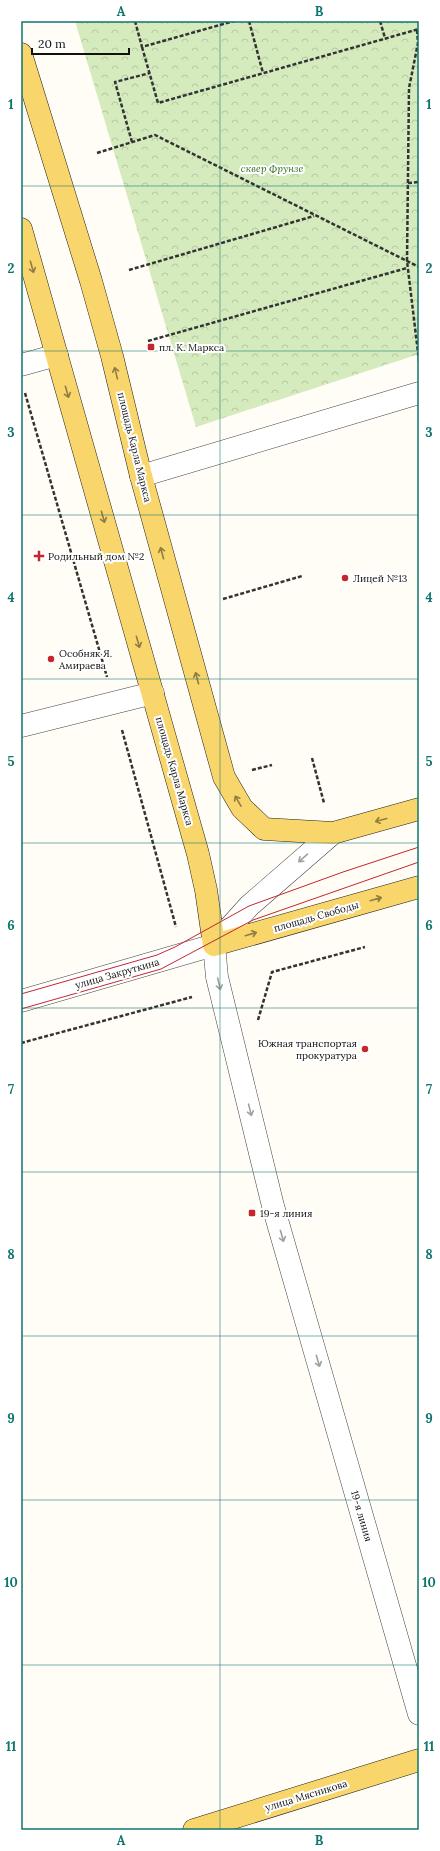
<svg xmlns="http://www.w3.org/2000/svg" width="440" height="1851" viewBox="0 0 440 1851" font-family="Lora,serif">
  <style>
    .park { fill: url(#park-crowns) }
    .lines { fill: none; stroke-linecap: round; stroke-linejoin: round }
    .minor-casing { stroke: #444; stroke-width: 23 }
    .major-casing { stroke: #222; stroke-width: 23 }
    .path { stroke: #333; stroke-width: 2.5; stroke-dasharray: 4 2; stroke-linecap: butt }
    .minor { stroke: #fff; stroke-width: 22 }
    .major { stroke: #f9d66b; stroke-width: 22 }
    .tram { stroke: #c4262e; stroke-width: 1 }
    .oneway { stroke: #917d42 }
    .oneway2 { stroke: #a0a0a0 }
    .grid { fill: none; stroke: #0f766e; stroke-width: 1; stroke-opacity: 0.55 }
    .poi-dot { fill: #c4262e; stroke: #fff; stroke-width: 1.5 }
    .labels { text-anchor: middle; stroke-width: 4; stroke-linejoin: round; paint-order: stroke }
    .park-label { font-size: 10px; font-style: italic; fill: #2f6b1f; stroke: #fff }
    .poi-label { font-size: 10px; fill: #111; stroke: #fff; text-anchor: start }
    .street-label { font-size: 10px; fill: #111; stroke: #fff }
    .neatline { fill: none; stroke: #0f766e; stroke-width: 1.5 }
    .grid-label { font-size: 13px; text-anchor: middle; font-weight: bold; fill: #0f766e }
  </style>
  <defs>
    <pattern id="park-crowns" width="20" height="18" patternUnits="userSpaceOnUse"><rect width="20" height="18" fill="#d5ebbd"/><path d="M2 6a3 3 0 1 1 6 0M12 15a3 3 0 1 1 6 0" fill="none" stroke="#b6c8a1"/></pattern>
  </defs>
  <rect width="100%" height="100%" fill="#fffdf5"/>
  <!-- park -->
  <path class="park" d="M75,21H419V354L196,427Z"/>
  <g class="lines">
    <!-- minor casing -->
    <g class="minor-casing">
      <g id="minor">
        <path d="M21,365L57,355"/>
        <path d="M141,476L419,393"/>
        <path d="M21,726L153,693"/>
        <path d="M214,945L217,977L273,1206L419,1714"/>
        <path d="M214,945L249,906L333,833"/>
        <path d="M21,1001L214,945"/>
      </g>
    </g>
    <!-- major casing -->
    <g class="major-casing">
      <g id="major">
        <path d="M21,54L91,281L112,356L141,476L224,777L242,808L264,829L333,833L419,809"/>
        <path d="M21,229L198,854L206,890L214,945L419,887"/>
        <path d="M194,1830L419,1760"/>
      </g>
    </g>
    <!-- path -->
    <g class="path">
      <path d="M135,21L142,47L234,21"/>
      <path d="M249,21L263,73"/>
      <path d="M380,21L385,38"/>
      <path d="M417,30L418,43L409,88L407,261L419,361"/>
      <path d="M142,47L158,103L419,29"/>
      <path d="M132,142L115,82L150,73"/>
      <path d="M97,153L155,135L419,267"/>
      <path d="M408,183L419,182"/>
      <path d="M129,270L314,216"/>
      <path d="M148,341L407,268"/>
      <path d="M25,393L107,677"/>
      <path d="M223,599L302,576"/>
      <path d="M122,730L176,927"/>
      <path d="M312,758L324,803"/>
      <path d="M252,770L272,765"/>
      <path d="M258,1020L272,972L365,947"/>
      <path d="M21,1043L192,997"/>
    </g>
    <!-- minor -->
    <use href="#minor" class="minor"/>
    <!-- major -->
    <use href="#major" class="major"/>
    <!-- tram -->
    <g class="tram">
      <path d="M21,994L157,955L175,947L249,906L343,872L419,847"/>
      <path d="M21,1009L161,969L253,920L419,862"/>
    </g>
  </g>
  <!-- one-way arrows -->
  <defs><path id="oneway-shaft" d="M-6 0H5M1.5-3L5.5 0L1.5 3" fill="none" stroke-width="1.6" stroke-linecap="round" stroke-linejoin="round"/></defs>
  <g class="oneway">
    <use href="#oneway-shaft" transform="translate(32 267) rotate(74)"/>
    <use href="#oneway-shaft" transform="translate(116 373) rotate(-104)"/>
    <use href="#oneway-shaft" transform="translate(67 392) rotate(74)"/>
    <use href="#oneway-shaft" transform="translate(103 517) rotate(74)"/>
    <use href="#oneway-shaft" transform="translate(162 553) rotate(-105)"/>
    <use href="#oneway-shaft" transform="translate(138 642) rotate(74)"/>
    <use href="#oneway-shaft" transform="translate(197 678) rotate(-105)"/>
    <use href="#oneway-shaft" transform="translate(238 801) rotate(-120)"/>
    <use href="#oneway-shaft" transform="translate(381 820) rotate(165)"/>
    <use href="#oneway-shaft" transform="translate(376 899) rotate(-16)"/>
    <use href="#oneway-shaft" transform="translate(251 934) rotate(-16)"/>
  </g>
  <g class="oneway2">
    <use href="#oneway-shaft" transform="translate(303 858) rotate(139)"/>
    <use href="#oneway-shaft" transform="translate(219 984) rotate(77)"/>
    <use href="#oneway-shaft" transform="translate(250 1110) rotate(76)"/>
    <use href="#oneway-shaft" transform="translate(282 1236) rotate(74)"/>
    <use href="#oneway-shaft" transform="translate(318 1361) rotate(74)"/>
  </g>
  <!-- grid -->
  <path class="grid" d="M220,21V1830M21,186H419M21,351H419M21,515H419M21,679H419M21,843H419M21,1008H419M21,1172H419M21,1336H419M21,1500H419M21,1665H419"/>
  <!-- markers -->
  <g class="poi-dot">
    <rect x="147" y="343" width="8" height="8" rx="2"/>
    <path d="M37 550h4v4h4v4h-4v4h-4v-4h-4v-4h4z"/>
    <circle cx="345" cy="578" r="4"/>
    <circle cx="51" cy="659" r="4"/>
    <circle cx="365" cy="1049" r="4"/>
    <rect x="248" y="1209" width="8" height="8" rx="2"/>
  </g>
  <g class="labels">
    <!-- park labels -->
    <g class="park-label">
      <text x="272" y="172">сквер Фрунзе</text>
    </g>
    <!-- poi labels -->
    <g class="poi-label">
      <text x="159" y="351">пл. К. Маркса</text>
      <text x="48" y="560">Родильный дом №2</text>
      <text x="353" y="582">Лицей №13</text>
      <text x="59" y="657">Особняк Я.<tspan x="59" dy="12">Амираева</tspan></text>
      <text x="357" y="1047" text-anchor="end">Южная транспортая<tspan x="357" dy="12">прокуратура</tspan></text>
      <text x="260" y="1217">19-я линия</text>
    </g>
    <!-- street labels -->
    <g class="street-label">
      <text transform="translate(135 447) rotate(76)" y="4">площадь Карла Маркса</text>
      <text transform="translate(175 771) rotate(74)" y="4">площадь Карла Маркса</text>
      <text transform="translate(316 916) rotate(-16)" y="4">площадь Свободы</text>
      <text transform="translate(117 973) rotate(-16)" y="4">улица Закруткина</text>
      <text transform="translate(362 1516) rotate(74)" y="4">19-я линия</text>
      <text transform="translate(306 1795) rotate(-17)" y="4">улица Мясникова</text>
    </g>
  </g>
  <!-- border -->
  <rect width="440" height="1851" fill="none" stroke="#ffffff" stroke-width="44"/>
  <!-- scale -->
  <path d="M32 48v6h97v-6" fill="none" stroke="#111111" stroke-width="2"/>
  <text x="38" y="48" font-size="12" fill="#111111" stroke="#ffffff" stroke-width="3" paint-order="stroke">20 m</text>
  <rect x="22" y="22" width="396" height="1807" class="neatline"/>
  <g class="grid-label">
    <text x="121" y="16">A</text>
    <text x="319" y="16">B</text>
    <text x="11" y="109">1</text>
    <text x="429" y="109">1</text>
    <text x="11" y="273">2</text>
    <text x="429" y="273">2</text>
    <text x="11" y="437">3</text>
    <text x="429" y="437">3</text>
    <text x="11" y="602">4</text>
    <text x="429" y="602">4</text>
    <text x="11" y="766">5</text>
    <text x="429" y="766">5</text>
    <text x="11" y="930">6</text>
    <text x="429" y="930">6</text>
    <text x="11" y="1094">7</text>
    <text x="429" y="1094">7</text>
    <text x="11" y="1259">8</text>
    <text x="429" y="1259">8</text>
    <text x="11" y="1423">9</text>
    <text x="429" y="1423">9</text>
    <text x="11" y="1587">10</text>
    <text x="429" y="1587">10</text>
    <text x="11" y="1751">11</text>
    <text x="429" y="1751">11</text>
    <text x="121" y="1845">A</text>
    <text x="319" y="1845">B</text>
  </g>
</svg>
